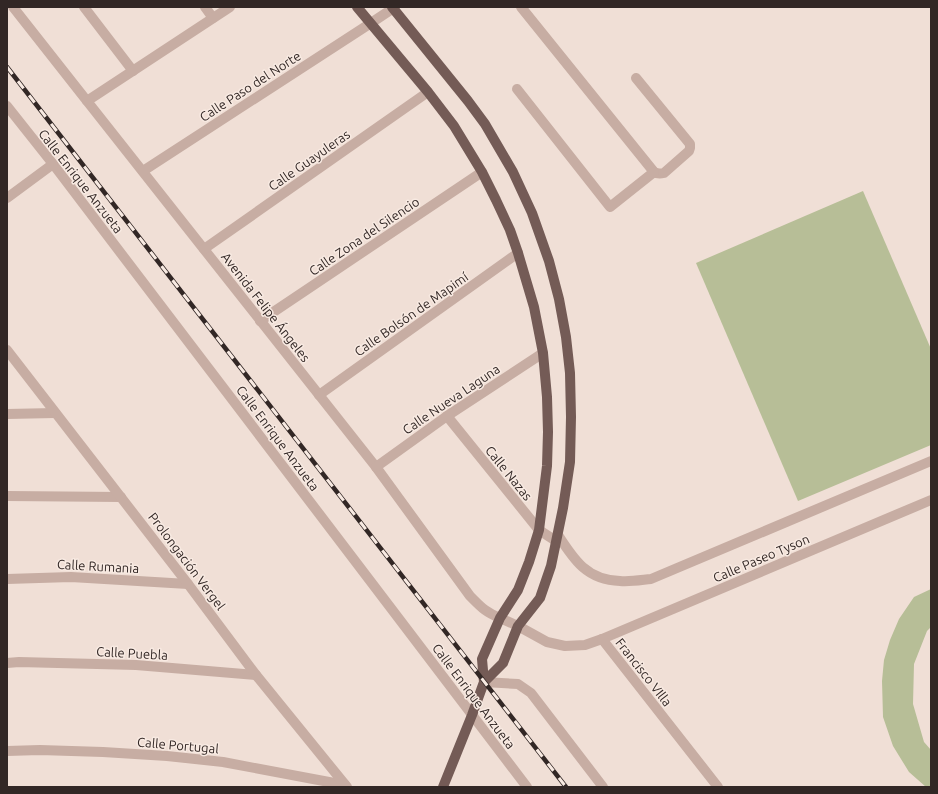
<svg xmlns="http://www.w3.org/2000/svg" width="938" height="794" viewBox="0 0 938 794" font-family="Ubuntu,sans-serif">
  <style>
    .green { fill: #b7be97 }
    .lines { fill: none; stroke-linecap: round; stroke-linejoin: round }
    .service { stroke: #c7ada3; stroke-width: 10 }
    .pedestrian { stroke: #c7ada3; stroke-width: 10 }
    .minor { stroke: #c7ada3; stroke-width: 10 }
    .tertiary { stroke: #c7ada3; stroke-width: 10 }
    .primary { stroke: #745b56; stroke-width: 10 }
    .rail-casing { stroke: #322725; stroke-width: 4.5 }
    .rail { stroke: #f8eae2; stroke-width: 3; stroke-dasharray: 9; stroke-linecap: butt }
    .labels { text-anchor: middle; stroke-width: 3; stroke-linejoin: round; paint-order: stroke }
    .street-label { font-size: 13px; fill: #322725; stroke: #f8eae2 }
  </style>
  <rect width="100%" height="100%" fill="#f0dfd6"/>
  <!-- green -->
  <g class="green">
    <path d="M863,191L931,349V445L798,501L696,263Z"/>
    <path d="M931,589V627L927,631L914,664L913,704L924,742L931,750V787H926L909,772L893,746L883,717L882,681L884,660L890,640L899,619L914,597Z"/>
  </g>
  <g class="lines">
    <!-- service -->
    <g class="service">
      <path d="M521,7L654,172C657,174 660,174 664,173L689,151L690,148V144L636,78"/>
      <path d="M371,23L395,7"/>
      <path d="M517,89L610,207L654,172"/>
      <path d="M447,416L539,530L556,541"/>
      <path d="M558,535C574,560 587,580 620,581C630,582 641,580 651,579L931,461"/>
    </g>
    <!-- pedestrian -->
    <path class="pedestrian" d="M13,7L87,101"/>
    <!-- minor -->
    <g class="minor">
      <path d="M84,7L133,71"/>
      <path d="M205,7L213,18"/>
      <path d="M230,7L87,101L376,467L470,596C481,607 485,612 500,618"/>
      <path d="M7,106L53,164L527,787"/>
      <path d="M143,171L371,23"/>
      <path d="M7,198L53,164"/>
      <path d="M204,249L428,92"/>
      <path d="M260,321L482,172"/>
      <path d="M319,395L518,253"/>
      <path d="M7,414L55,413"/>
      <path d="M376,467L447,416L543,353"/>
      <path d="M7,496L121,497"/>
      <path d="M7,579L71,577L188,584"/>
      <path d="M7,663L19,662L136,665L256,675"/>
      <path d="M484,682L518,684L531,693L603,787"/>
      <path d="M7,751L40,750L103,752L167,756L223,762L345,785"/>
    </g>
    <!-- tertiary -->
    <g class="tertiary">
      <path d="M7,350L188,584L256,675L347,787"/>
      <path d="M500,618L518,626L547,642L565,646L585,645L602,639L931,500"/>
      <path d="M602,639L718,787"/>
    </g>
    <!-- primary -->
    <g class="primary">
      <path d="M357,7L428,92L454,126L482,172L496,200L510,230L518,253L534,307L543,353L547,397L548,432L547,466L539,530L529,562L518,590L500,618L482,659L484,682L472,715L443,787"/>
      <path d="M392,7L468,101L485,124L513,172L532,213L549,261L559,299L566,337L570,373L571,417L570,462L563,508L551,566L540,598L518,626L503,663L484,682"/>
    </g>
    <!-- rail casing -->
    <g class="rail-casing">
      <path id="rail" d="M7,67L566,787"/>
    </g>
    <!-- rail -->
    <use href="#rail" class="rail"/>
  </g>
  <g class="labels">
    <!-- street labels -->
    <g class="street-label">
      <text transform="translate(250 86) rotate(-33)" y="5">Calle Paso del Norte</text>
      <text transform="translate(309 160) rotate(-35)" y="5">Calle Guayuleras</text>
      <text transform="translate(81 181) rotate(52)" y="5">Calle Enrique Anzueta</text>
      <text transform="translate(364 236) rotate(-34)" y="5">Calle Zona del Silencio</text>
      <text transform="translate(266 307) rotate(52)" y="5">Avenida Felipe Ángeles</text>
      <text transform="translate(411 314) rotate(-35)" y="5">Calle Bolsón de Mapimí</text>
      <text transform="translate(451 399) rotate(-34)" y="5">Calle Nueva Laguna</text>
      <text transform="translate(278 438) rotate(53)" y="5">Calle Enrique Anzueta</text>
      <text transform="translate(509 473) rotate(51)" y="5">Calle Nazas</text>
      <text transform="translate(761 558) rotate(-23)" y="5">Calle Paseo Tyson</text>
      <text transform="translate(187 561) rotate(53)" y="5">Prolongación Vergel</text>
      <text transform="translate(98 566) rotate(3)" y="5">Calle Rumania</text>
      <text transform="translate(132 653) rotate(3)" y="5">Calle Puebla</text>
      <text transform="translate(644 672) rotate(52)" y="5">Francisco VIlla</text>
      <text transform="translate(474 696) rotate(53)" y="5">Calle Enrique Anzueta</text>
      <text transform="translate(178 745) rotate(5)" y="5">Calle Portugal</text>
    </g>
  </g>
  <!-- border -->
  <rect width="938" height="794" fill="none" stroke="#322725" stroke-width="16"/>
</svg>
